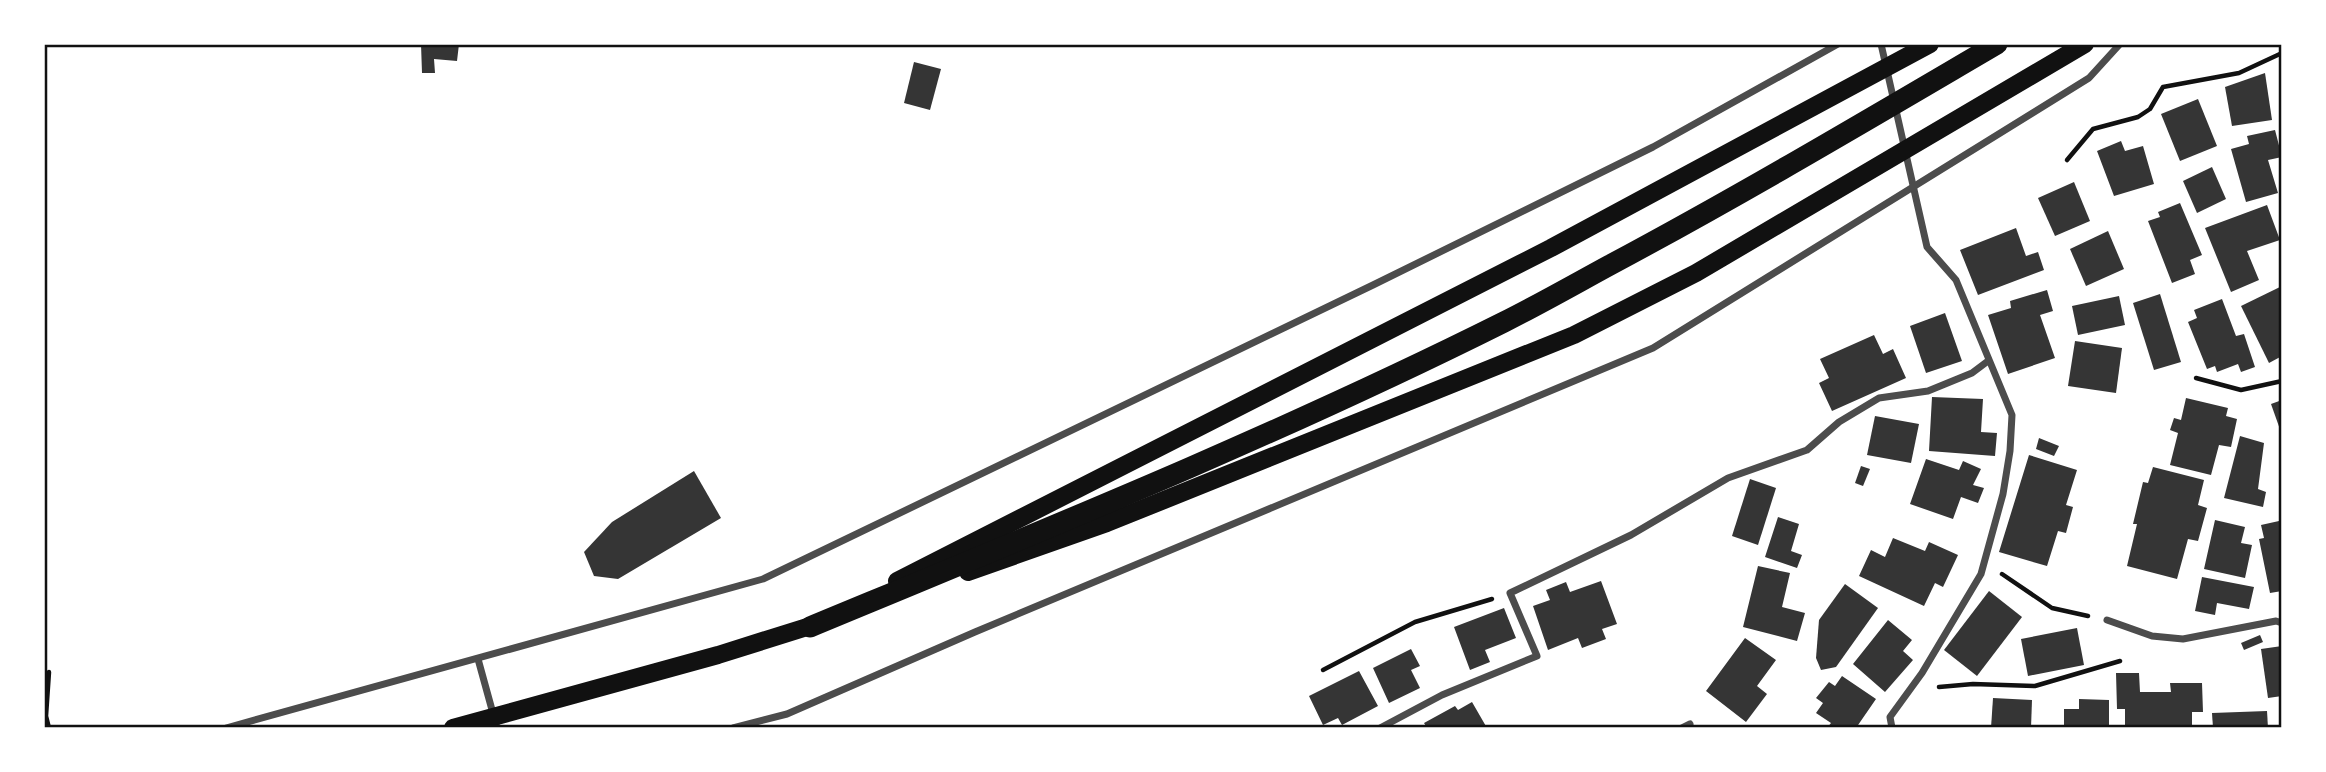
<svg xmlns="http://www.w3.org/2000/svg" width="2326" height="772" viewBox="0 0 2326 772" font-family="'Space Grotesk',sans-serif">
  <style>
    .building { fill: #353535 }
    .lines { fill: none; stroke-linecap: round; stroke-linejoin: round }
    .path { stroke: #111; stroke-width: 4.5 }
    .minor { stroke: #4c4c4c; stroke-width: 7 }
    .primary { stroke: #111; stroke-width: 18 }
    .motorway { stroke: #111; stroke-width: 21 }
    .neatline { fill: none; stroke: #111; stroke-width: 2.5 }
  </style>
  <rect width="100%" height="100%" fill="#fff"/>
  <!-- building -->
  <g class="building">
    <path d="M421,44H459L457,61L434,59L435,73H422Z"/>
    <path d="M914,62L941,69L930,110L904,103Z"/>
    <path d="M2265,73L2272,120L2232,126L2225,87Z"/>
    <path d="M2198,99L2217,146L2180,161L2161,114Z"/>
    <path d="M2275,130L2282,157L2268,160L2278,193L2246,202L2231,149L2249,144L2247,136Z"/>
    <path d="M2121,141L2125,151L2143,146L2154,184L2114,196L2097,151Z"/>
    <path d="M2212,167L2226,199L2197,213L2183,181Z"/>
    <path d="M2074,182L2090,221L2055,236L2038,198Z"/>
    <path d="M2180,203L2202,255L2190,260L2195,274L2172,283L2148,221L2160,217L2158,212Z"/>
    <path d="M2267,205L2280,240L2247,251L2259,280L2231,292L2205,228Z"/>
    <path d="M2016,228L2026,256L2038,252L2044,270L1978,295L1960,250Z"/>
    <path d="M2108,231L2124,269L2086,286L2070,249Z"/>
    <path d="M2282,286V356L2269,363L2241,306Z"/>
    <path d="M2047,290L2053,311L2040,315L2055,358L2008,374L1988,315L2011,308L2010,301Z"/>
    <path d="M2160,294L2181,362L2154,370L2133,303Z"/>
    <path d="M2119,296L2125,325L2078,335L2072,306Z"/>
    <path d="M2222,299L2236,336L2244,334L2255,367L2241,372L2238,364L2217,372L2215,366L2207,369L2188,322L2197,318L2194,310Z"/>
    <path d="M1945,313L1962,361L1926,373L1910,326Z"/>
    <path d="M1874,335L1883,354L1893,349L1906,378L1832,411L1819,383L1829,378L1820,359Z"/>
    <path d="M2075,341L2122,348L2116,393L2068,386Z"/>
    <path d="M1932,397L1983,399L1981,432L1997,433L1995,456L1929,451Z"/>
    <path d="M2186,398L2228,408L2226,416L2237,419L2231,447L2219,445L2211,475L2170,465L2178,433L2170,430L2174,418L2181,420Z"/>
    <path d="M2282,400V435L2271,404Z"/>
    <path d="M1875,416L1919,424L1911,463L1867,455Z"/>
    <path d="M2240,436L2264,443L2258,489L2266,492L2263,507L2224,498Z"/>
    <path d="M2039,438L2059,446L2054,456L2036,449Z"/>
    <path d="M2029,455L2077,470L2066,505L2073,507L2066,533L2058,531L2047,566L1999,552Z"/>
    <path d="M1926,459L1959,470L1963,461L1981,469L1973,485L1984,488L1978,503L1961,497L1953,519L1910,504Z"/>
    <path d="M1861,466L1870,469L1863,486L1855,483Z"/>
    <path d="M2153,467L2204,480L2198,505L2207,508L2198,541L2188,539L2177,579L2127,566L2137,524H2133L2143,482L2148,483Z"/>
    <path d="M694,471L721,518L618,579L594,576L584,552L612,522Z"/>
    <path d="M1750,479L1776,488L1758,545L1732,536Z"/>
    <path d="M1778,517L1799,524L1791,551L1802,555L1797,568L1765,557Z"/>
    <path d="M2215,520L2245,527L2241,543L2252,545L2245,578L2204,569Z"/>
    <path d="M2279,521L2282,534V591L2270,593L2259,539L2264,538L2261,525Z"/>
    <path d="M1893,538L1925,551L1929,542L1958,555L1943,587L1935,583L1924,606L1859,576L1871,550L1885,557Z"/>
    <path d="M1758,566L1790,573L1782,607L1805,613L1797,641L1743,627Z"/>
    <path d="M2202,577L2254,587L2249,609L2217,603L2215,615L2195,611Z"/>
    <path d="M1601,581L1617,624L1602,629L1606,639L1582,648L1578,638L1548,650L1533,606L1550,600L1546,590L1566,582L1570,592Z"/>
    <path d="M1845,584L1878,608L1836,667L1821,670L1816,658L1819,620Z"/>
    <path d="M1989,591L2022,617L1977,676L1944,650Z"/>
    <path d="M1504,608L1516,638L1485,650L1490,662L1470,670L1454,627Z"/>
    <path d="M1888,620L1912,640L1903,651L1913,660L1885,692L1853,664Z"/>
    <path d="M2077,628L2084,665L2028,676L2021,639Z"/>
    <path d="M2260,635L2263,642L2244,650L2241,643Z"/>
    <path d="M1745,638L1776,660L1757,686L1767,694L1746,722L1706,691Z"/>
    <path d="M2282,646V696L2268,698L2261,649Z"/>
    <path d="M1411,649L1420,666L1411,670L1420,688L1389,703L1373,668Z"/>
    <path d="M1359,671L1378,706L1342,725L1338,718L1323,725L1309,696Z"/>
    <path d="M2116,673H2139L2140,692H2171L2170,683H2202L2203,712H2192V728H2125V709H2117Z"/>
    <path d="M1842,676L1876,699L1856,728H1827L1831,723L1816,713L1823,703L1816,698L1829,682L1835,686Z"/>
    <path d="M1993,698L2032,700L2031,728H1991Z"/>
    <path d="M2079,699L2109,700V728H2064V709H2079Z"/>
    <path d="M1472,702L1487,728H1427L1424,723L1455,706L1458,710Z"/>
    <path d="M2267,711L2268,728H2213L2212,713Z"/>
  </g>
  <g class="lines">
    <!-- path -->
    <g class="path">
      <path d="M2067,160L2093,129L2138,117L2150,109L2163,87L2239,73L2282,53"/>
      <path d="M2196,378L2241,390L2282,381"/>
      <path d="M2002,574L2052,608L2088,616"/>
      <path d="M1323,670L1415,622L1492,599"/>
      <path d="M1939,687L1973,684L2035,686L2120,661"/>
      <path d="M49,728L46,716L49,672"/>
    </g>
    <!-- minor -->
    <g class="minor">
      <path d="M1881,44L1927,247L1956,280L2012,415L2010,451L2003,494L1981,574L1922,673L1890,717L1892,728"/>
      <path d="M2107,620L2152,636L2183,639L2276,621L2282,623"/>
      <path d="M478,659L497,728"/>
      <path d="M226,728L763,579L1373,285L1653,147L1838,44"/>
      <path d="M733,728L787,714L975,632L1653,348L2089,78L2120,44"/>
      <path d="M1380,728L1442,695L1537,656L1510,593L1631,535L1728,478L1807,450L1839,422L1879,398L1928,391L1972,373L1988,361"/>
      <path d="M1682,728L1690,724"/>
    </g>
    <!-- primary -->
    <g class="primary">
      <path d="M968,572L1107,523L1574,335L1696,273L2085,44"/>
      <path d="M897,581L1551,248L1930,44"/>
      <path d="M453,728L718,655L823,622"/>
    </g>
    <!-- motorway -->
    <path class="motorway" d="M810,627C1044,530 1278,435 1504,322C1540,304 1575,284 1610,265C1741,195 1869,119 1997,44"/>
  </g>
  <!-- border -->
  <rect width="2326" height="772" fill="none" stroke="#ffffff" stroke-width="91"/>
  <rect x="46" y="46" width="2234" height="680" class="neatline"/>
</svg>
